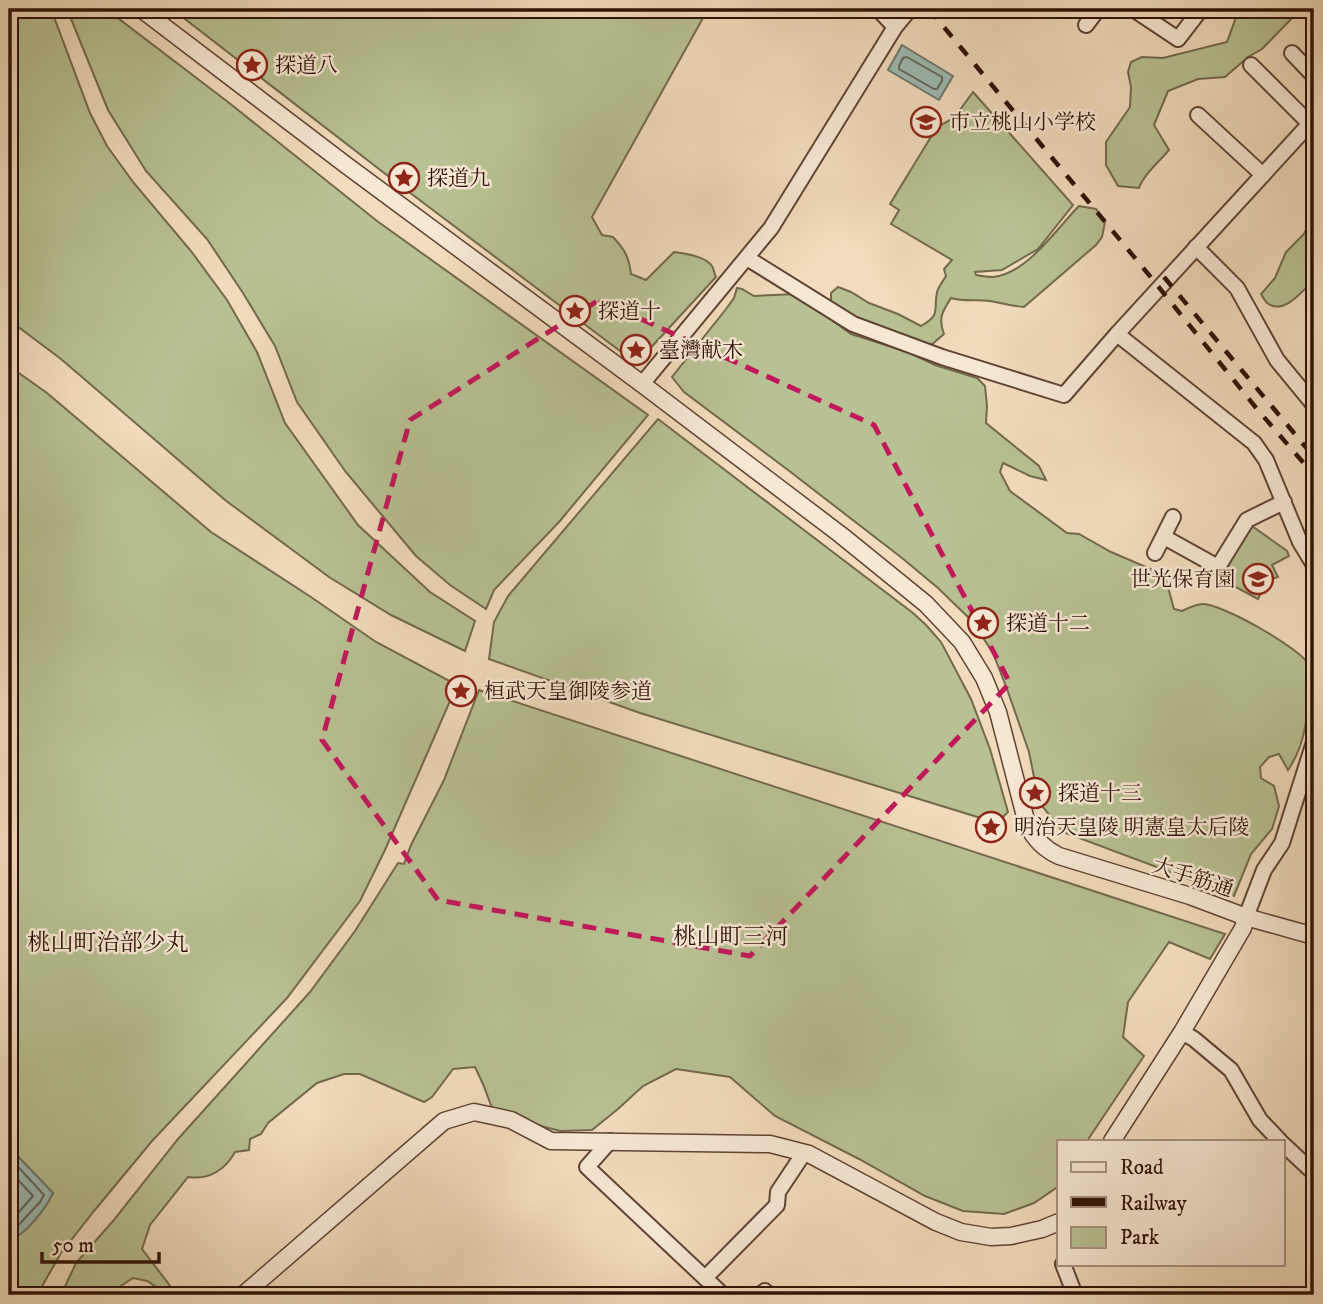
<svg xmlns="http://www.w3.org/2000/svg" width="1323" height="1304" viewBox="0 0 1323 1304" font-family="'IM FELL DW Pica','Noto Serif JP',serif">
  <style>
    .green { fill: #b8c193; stroke: #73694c; stroke-width: 2 }
    .water { fill: #9bbbb3; stroke: #6f776d; stroke-width: 2 }
    .lines { fill: none; stroke-linecap: round; stroke-linejoin: round }
    .shore { stroke: #64665c; stroke-width: 2 }
    .minor-casing { stroke: #5f4433; stroke-width: 18 }
    .tertiary-casing { stroke: #5f4433; stroke-width: 19 }
    .minor { stroke: #f7e8d4; stroke-width: 14 }
    .tertiary { stroke: #f7e8d4; stroke-width: 16 }
    .rail { stroke: #2e1105; stroke-width: 4.5; stroke-dasharray: 12 12; stroke-linecap: butt }
    .marked { fill: none; stroke: #c2185b; stroke-width: 5; stroke-dasharray: 14 9; stroke-linejoin: round }
    .labels { text-anchor: middle; stroke-width: 5; stroke-linejoin: round; paint-order: stroke }
    .poi-label { font-size: 21px; fill: #2e1105; stroke: #f7e8d4; text-anchor: start }
    .street-label { font-size: 21px; fill: #2e1105; stroke: #f7e8d4 }
    .neighbourhood-label { font-size: 23px; fill: #2e1105; stroke: #f7e8d4 }
  </style>
  <rect width="100%" height="100%" fill="#f2dcbd"/>
  <filter id="stains"><feTurbulence type="fractalNoise" baseFrequency=".00286" numOctaves="4"/><feColorMatrix values="0 0 0 0 .2 0 0 0 0 .09 0 0 0 0 .02 0 0 0 .5 -.17"/></filter>
  <radialGradient id="worn" r=".72"><stop offset=".6" stop-color="#630" stop-opacity="0"/><stop offset="1" stop-color="#630" stop-opacity=".3"/></radialGradient>
  <!-- green -->
  <g class="green">
    <path d="M9,9H51L90,113L107,146L133,182L191,251L227,300L257,352L285,423L358,525L430,592L475,621L465,651L391,615L329,577L225,500L61,359L9,320Z"/>
    <path d="M67,9H106L228,102L377,221L648,415L559,522L494,590L486,609L450,585L416,556L345,471L297,402L275,346L243,293L207,239L146,171L108,110Z"/>
    <path d="M172,9H708L592,217L602,235L613,237C625,250 629,257 631,274L646,280L674,252C686,254 705,256 712,266C714,269 714,274 716,277L645,354L635,357H628L401,186Z"/>
    <path d="M1236,9H1301L1262,49L1248,57L1225,77L1198,79L1168,91L1154,125L1169,150C1159,162 1144,174 1139,188L1118,186L1106,165V142L1130,107L1131,87L1128,72L1131,62L1142,57L1163,58L1227,42L1235,20Z"/>
    <path d="M973,92L1073,205L1038,249L1002,270L975,272L976,275C981,276 987,277 993,277C1027,274 1057,228 1079,206L1096,209L1105,222L1102,237L1096,245L1024,307C1012,306 1002,303 990,301C977,299 964,302 951,298C942,312 938,318 944,334L930,346L840,312L831,301V293L838,287L851,292L869,303L898,314L921,326C942,314 933,310 937,292C939,286 943,281 946,276L944,269L952,260L891,224L899,210L890,204L937,127L954,118Z"/>
    <path d="M1314,213V280C1303,290 1284,316 1267,303C1264,300 1263,297 1261,294L1275,278L1286,252L1304,234Z"/>
    <path d="M737,288L742,289L754,296L796,294L851,334L908,352L935,365L977,378L985,386L987,406L986,423L1039,466L1046,480L1030,476L1003,463L1000,472L1010,491L1067,533L1079,534L1111,552L1158,572L1166,580L1174,609L1182,611C1188,608 1196,604 1203,604C1222,604 1302,649 1309,665C1308,701 1310,738 1288,770L1279,754L1269,757L1260,767L1261,778L1274,786L1279,806L1272,829L1251,854L1234,896L1063,832L1039,802L1029,752L1007,689L993,653L972,621L938,588L902,558L788,470L684,392L672,377L726,309L734,298Z"/>
    <path d="M9,366L47,393L211,532L311,597L376,642L457,685L385,850L360,901L287,998L152,1141L94,1211L61,1253L37,1295H9V1241L16,1238L53,1193L9,1147Z"/>
    <path d="M658,419L913,613L926,625L941,642L971,699L990,749L1008,812L997,823L640,713L489,659L494,622L508,596Z"/>
    <path d="M1252,526L1287,551L1289,556L1272,565L1278,577L1266,581L1258,599L1221,579L1248,529Z"/>
    <path d="M479,690L1225,934L1210,959L1169,942L1128,1002L1123,1037L1144,1056L1087,1141H1059V1186L1034,1203L1004,1214L963,1211L925,1196L859,1159L775,1116L730,1077L676,1069L643,1086L618,1109L592,1130L560,1131L533,1124L492,1108L483,1084L475,1067L453,1069L432,1097L424,1102L360,1074H344L317,1083L268,1123L261,1134L250,1139L249,1150L235,1152C225,1170 209,1180 188,1177L150,1225L142,1249L171,1287L175,1295L167,1294L147,1281L133,1278L113,1291L110,1295H61L76,1263L113,1221L178,1139L310,992L355,931L398,863L404,864L411,845L444,780Z"/>
  </g>
  <!-- water -->
  <g class="water">
    <path d="M902,45L953,76L939,100L888,70Z"/>
    <path d="M9,1147L53,1193C45,1210 26,1234 9,1241Z"/>
  </g>
  <g class="lines">
    <!-- shore -->
    <g class="shore">
      <path d="M907,57L942,77V81L937,89H934L899,69V66L903,58Z"/>
      <path d="M9,1157L44,1195L40,1202L13,1231L9,1233"/>
      <path d="M9,1170L33,1196L9,1223"/>
    </g>
    <!-- minor casing -->
    <g class="minor-casing">
      <g id="minor">
        <path d="M878,9L895,27"/>
        <path d="M1133,9L1178,39L1201,9"/>
        <path d="M1086,25L1098,9"/>
        <path d="M1292,53L1314,76"/>
        <path d="M1251,65L1310,124"/>
        <path d="M1198,115L1263,175"/>
        <path d="M1196,247L1237,288L1277,360L1314,405"/>
        <path d="M747,258L853,324L942,357L1064,395L1117,334L1314,119"/>
        <path d="M1117,334L1254,443L1266,460L1300,542L1314,565"/>
        <path d="M642,384L771,228L895,27L910,9"/>
        <path d="M1164,537L1218,567L1247,520L1284,502"/>
        <path d="M1155,553L1173,517"/>
        <path d="M1246,917L1264,870L1282,843L1314,742"/>
        <path d="M1182,1032L1194,1039L1231,1070L1260,1120L1280,1141"/>
        <path d="M610,1141L587,1167L705,1278L777,1205L778,1192L804,1153"/>
        <path d="M1283,1144L1314,1173"/>
        <path d="M1063,1264L1075,1295"/>
        <path d="M705,1278L723,1295"/>
        <path d="M760,1295L765,1291L769,1295"/>
      </g>
    </g>
    <!-- tertiary casing -->
    <g class="tertiary-casing">
      <g id="tertiary">
        <path d="M141,9L346,165L642,384L841,535L926,604L962,642L984,678L998,712L1027,824C1034,839 1044,849 1059,856L1190,896L1246,917L1314,936"/>
        <path d="M1112,1141L1182,1032L1243,928L1246,917"/>
        <path d="M243,1295L444,1121L474,1112L511,1120L551,1141L770,1144L809,1154L936,1222L961,1232L991,1237L1011,1236L1042,1229L1059,1222"/>
      </g>
    </g>
    <!-- minor -->
    <use href="#minor" class="minor"/>
    <!-- tertiary -->
    <use href="#tertiary" class="tertiary"/>
    <!-- rail -->
    <g class="rail">
      <path d="M929,9L1149,275L1257,409L1314,475"/>
      <path d="M1164,277L1314,457"/>
    </g>
  </g>
  <!-- marked area -->
  <path class="marked" d="M599,300L874,425L1010,683L750,956L438,900L322,740L410,420Z"/>
  <!-- icons -->
  <defs>
    <g id="sight-ring" transform="scale(1.575)"><circle r="9.5" fill="#f7e8d4" stroke="#8f2418" stroke-width="1.5"/><path d="M0-6L1.8-2.2L6-1.7L2.9 1.2L3.7 5.4L0 3.3L-3.7 5.4L-2.9 1.2L-6-1.7L-1.8-2.2Z" fill="#8f2418"/></g>
    <g id="school-ring" transform="scale(1.575)"><circle r="9.5" fill="#f7e8d4" stroke="#8f2418" stroke-width="1.5"/><path d="M0-5L7-2L0 1L-7-2ZM-4 1L0 2.5L4 1V4Q0 6-4 4Z" fill="#8f2418"/></g>
  </defs>
  <g fill-rule="evenodd">
    <use href="#sight-ring" x="252" y="65"/>
    <use href="#school-ring" x="926" y="122"/>
    <use href="#sight-ring" x="404" y="178"/>
    <use href="#sight-ring" x="575" y="311"/>
    <use href="#sight-ring" x="636" y="350"/>
    <use href="#school-ring" x="1258" y="579"/>
    <use href="#sight-ring" x="983" y="623"/>
    <use href="#sight-ring" x="461" y="691"/>
    <use href="#sight-ring" x="1035" y="793"/>
    <use href="#sight-ring" x="991" y="827"/>
  </g>
  <g class="labels">
    <!-- poi labels -->
    <g class="poi-label">
      <text x="275" y="72">探道八</text>
      <text x="949" y="129">市立桃山小学校</text>
      <text x="427" y="185">探道九</text>
      <text x="598" y="318">探道十</text>
      <text x="659" y="357">臺灣献木</text>
      <text x="1235" y="586" text-anchor="end">世光保育園</text>
      <text x="1006" y="630">探道十二</text>
      <text x="484" y="698">桓武天皇御陵参道</text>
      <text x="1058" y="800">探道十三</text>
      <text x="1014" y="834">明治天皇陵 明憲皇太后陵</text>
    </g>
    <!-- street labels -->
    <g class="street-label">
      <text transform="translate(1193 877) rotate(18)" y="7">大手筋通</text>
    </g>
    <!-- neighbourhood labels -->
    <g class="neighbourhood-label">
      <text x="731" y="944">桃山町三河</text>
      <text x="108" y="950">桃山町治部少丸</text>
    </g>
  </g>
  <!-- margin -->
  <rect width="1323" height="1304" fill="none" stroke="#f2dcbd" stroke-width="35"/>
  <rect x="10" y="10" width="1302" height="1283" fill="none" stroke="#2e1105" stroke-width="3.5"/>
  <rect x="18" y="18" width="1288" height="1269" fill="none" stroke="#2e1105" stroke-width="2"/>
  <!-- legend -->
  <rect x="1057" y="1140" width="228" height="126" fill="#f7e8d4" stroke="#a79281" stroke-width="2"/>
  <rect x="1071" y="1162" width="35" height="10" fill="#f7e8d4" stroke="#a79281" stroke-width="2"/>
  <text x="1120" y="1174" font-size="21" fill="#2e1105">Road</text>
  <rect x="1071" y="1197" width="35" height="10" fill="#2e1105" stroke="#a79281" stroke-width="2"/>
  <text x="1120" y="1210" font-size="21" fill="#2e1105">Railway</text>
  <rect x="1071" y="1227" width="35" height="21" fill="#b8c193" stroke="#a79281" stroke-width="2"/>
  <text x="1120" y="1244" font-size="21" fill="#2e1105">Park</text>
  <!-- scale -->
  <path d="M42 1252v10h117v-10" fill="none" stroke="#2e1105" stroke-width="3.5"/>
  <text x="52" y="1252" font-size="21" fill="#2e1105" stroke="#f7e8d4" stroke-width="5" paint-order="stroke">50 m</text>
  <rect width="100%" height="100%" filter="url(#stains)"/>
  <rect width="100%" height="100%" fill="url(#worn)"/>
</svg>
